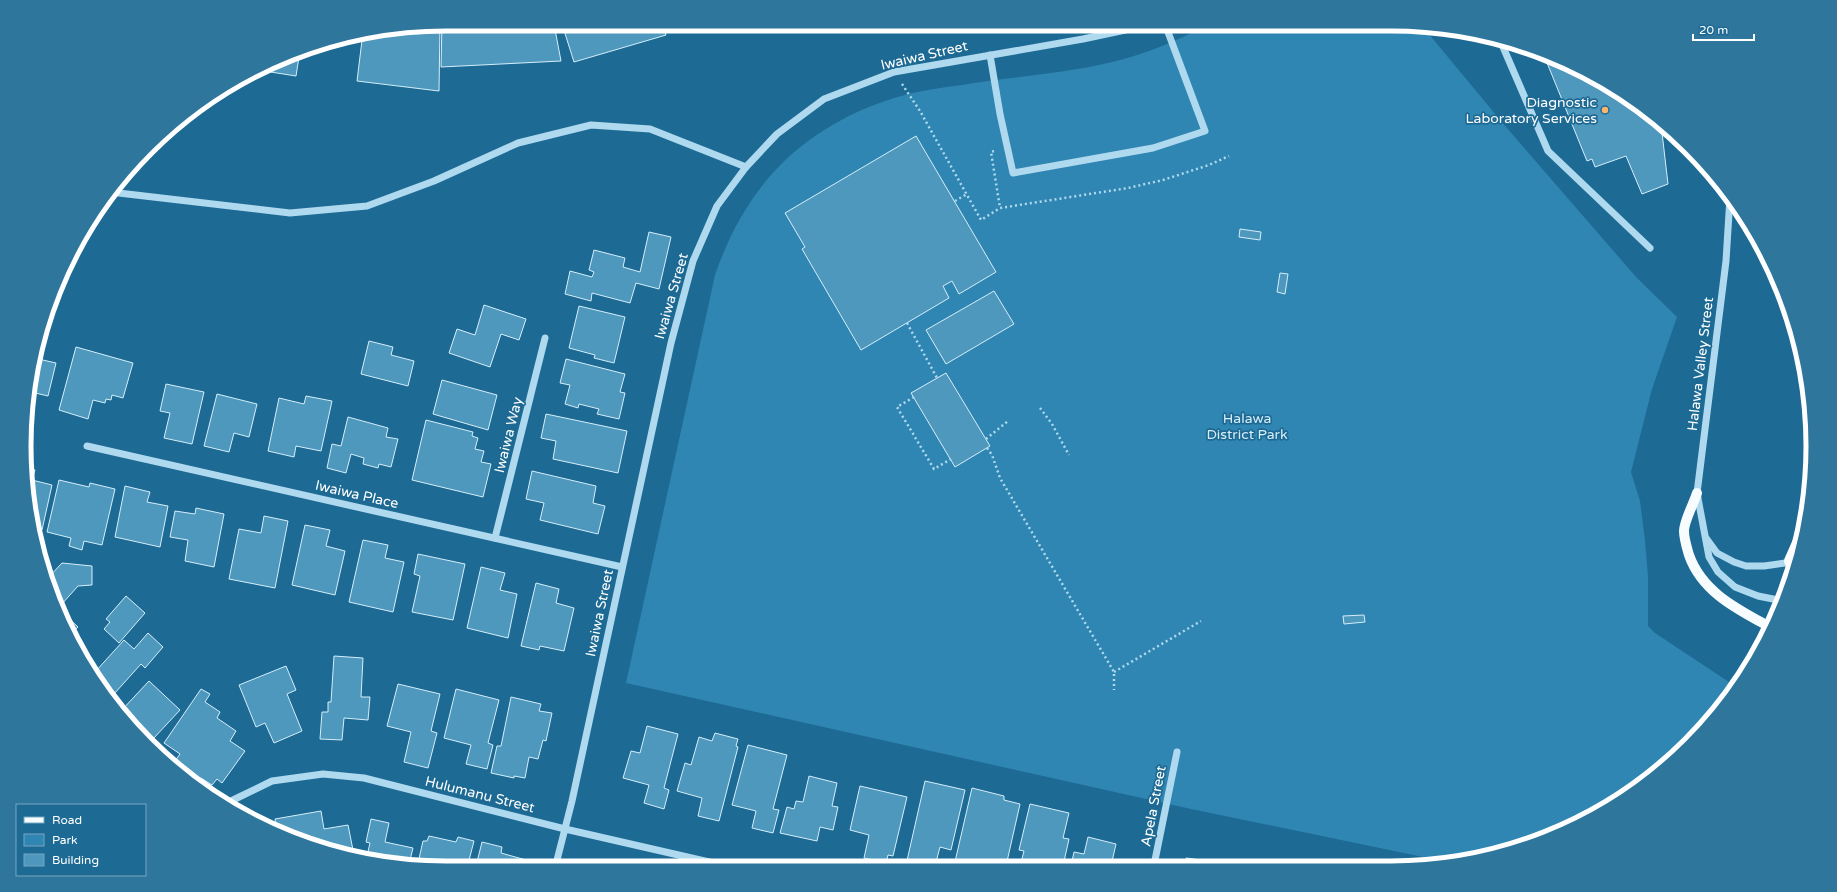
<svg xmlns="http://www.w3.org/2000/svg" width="1837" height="892" viewBox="0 0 1837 892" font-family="'Varela Round',sans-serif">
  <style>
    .green { fill: #3086b2 }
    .building { fill: #4e98bd; stroke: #d5eefa }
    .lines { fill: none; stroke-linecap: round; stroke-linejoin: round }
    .path { stroke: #afd9ef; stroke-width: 2.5; stroke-dasharray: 2 3; stroke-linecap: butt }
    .minor { stroke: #afd9ef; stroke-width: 7 }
    .major { stroke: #f7fcff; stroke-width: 10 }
    .highway { stroke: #fff; stroke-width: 12 }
    .poi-dot { fill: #feb66d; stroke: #1d6a94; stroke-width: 1.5 }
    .labels { text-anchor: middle; stroke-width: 3.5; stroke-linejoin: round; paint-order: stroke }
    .street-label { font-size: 14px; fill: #fff; stroke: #1d6a94 }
    .poi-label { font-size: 14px; fill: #fff; stroke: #1d6a94; text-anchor: end }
    .park-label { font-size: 14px; fill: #d5eefa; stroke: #1d6a94 }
    .rim { fill: none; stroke: #fff; stroke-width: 5 }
  </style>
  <rect width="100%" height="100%" fill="#1d6a94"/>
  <!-- green -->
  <path class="green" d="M1209,24H1391L1423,27L1506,127L1636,277L1677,317L1652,389L1631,472L1640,501L1645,541L1648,576V626L1655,633L1735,686L1726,703L1648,781L1553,836L1452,863L1191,809L626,683L715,275C745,188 799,130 888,100C911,92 937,88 962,85C1010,77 1060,74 1108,63C1143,55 1177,41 1209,24Z"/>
  <!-- building -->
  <g class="building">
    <path d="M442,24H554L561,61L441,67Z"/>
    <path d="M562,24H662L666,35L574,62Z"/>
    <path d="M440,25L439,91L357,81L363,32Z"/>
    <path d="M300,51L296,76L258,70Z"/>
    <path d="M1543,53L1553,56L1626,95L1661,124L1668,184L1642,194L1626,156L1595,167L1592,159L1587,161Z"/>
    <path d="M916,136L996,272L959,294L952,281L943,286L949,298L861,350L802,249L805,247L785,213Z"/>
    <path d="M1240,229L1261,232L1260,240L1239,237Z"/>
    <path d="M649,232L671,237L659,289L636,283L630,303L592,293L591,301L565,294L570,271L592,277L594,272L589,270L594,250L625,258L623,267L640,272Z"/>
    <path d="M1280,273L1288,274L1285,294L1277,292Z"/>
    <path d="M994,291L1014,324L946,364L926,330Z"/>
    <path d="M484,305L526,319L519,340L501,334L490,367L449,353L457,329L475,335Z"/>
    <path d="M579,306L625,317L614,363L594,358L595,355L569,348Z"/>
    <path d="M369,341L393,347L391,355L414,361L408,386L361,374Z"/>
    <path d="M76,347L133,363L123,398L112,395L111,400L106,399L105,403L93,400L88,419L59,410Z"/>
    <path d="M34,358L56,363L48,396L31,392L28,404H27Z"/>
    <path d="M566,359L625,374L620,392L625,393L619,419L597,414L599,409L579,404L578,408L565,404L570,385L560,383Z"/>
    <path d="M946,373L990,446L955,467L911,393Z"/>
    <path d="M442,380L497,395L488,430L433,414Z"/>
    <path d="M166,384L204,392L192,444L164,438L170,413L160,411Z"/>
    <path d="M217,394L257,404L249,437L234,433L229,452L204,446Z"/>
    <path d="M306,396L332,401L321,451L296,446L294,457L268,451L279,398L304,404Z"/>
    <path d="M546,414L627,431L618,473L553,459L556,441L541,438Z"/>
    <path d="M348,417L388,428L386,437L398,439L391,467L379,464L378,468L363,464L364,458L351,454L346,473L327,468L332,444L341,446Z"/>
    <path d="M426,420L473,432L472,436L478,438L475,449L484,451L481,462L491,464L483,497L412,480Z"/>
    <path d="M27,468L35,470L32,480L52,485L42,530L34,528L28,501Z"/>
    <path d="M532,471L596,486L593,503L605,506L598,534L540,520L544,503L526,499Z"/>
    <path d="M59,480L89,487L90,483L115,489L102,545L84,541L82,550L69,546L71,538L47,532Z"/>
    <path d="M125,486L150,492L147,502L168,506L160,547L115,537Z"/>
    <path d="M196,508L224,514L214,567L185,561L188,540L170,537L175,511L195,514Z"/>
    <path d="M264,516L288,521L275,588L229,579L239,529L261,533Z"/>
    <path d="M305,525L330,530L326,546L345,551L335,595L292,585Z"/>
    <path d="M363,540L388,545L385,558L404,562L393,612L349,602Z"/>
    <path d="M418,554L465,564L453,620L412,612L420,576L414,574Z"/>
    <path d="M62,563L92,566V585L78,586L61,605V611L78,627L69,636L46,580Z"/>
    <path d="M481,567L505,573L500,590L517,594L508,638L467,628Z"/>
    <path d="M536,583L559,589L556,603L574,608L564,651L540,646L539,650L521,646Z"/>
    <path d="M126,596L145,613L119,643L104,629L110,622L106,619Z"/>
    <path d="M1364,615L1365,622L1344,624L1343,616Z"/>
    <path d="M148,633L163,647L145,668L141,664L114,694L117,697L111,703L88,666L95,672L124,640L134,649Z"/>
    <path d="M334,656L363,658L361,697H370L368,720L344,718L342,740L320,739L322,712H328V702H331Z"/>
    <path d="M286,666L296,690L287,694L302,731L274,743L265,723L256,727L239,685Z"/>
    <path d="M149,681L180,710L153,739L156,742L151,748L120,712Z"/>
    <path d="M398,684L440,694L431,731L437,733L428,768L404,762L411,732L387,726Z"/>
    <path d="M201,689L210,694L205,702L220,712L217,718L236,731L230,741L245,751L222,783L217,779L212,785L201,778L197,785L172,765L180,754L164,743Z"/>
    <path d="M456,689L499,700L488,743L493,745L487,769L466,764L471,745L444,738Z"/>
    <path d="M511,697L541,704L539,711L552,713L546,741L543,740L538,759L529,757L525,778L514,776V778L491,773L497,746H501Z"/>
    <path d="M647,726L678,734L664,788L669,790L664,809L644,803L649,785L623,778L631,751L640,753Z"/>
    <path d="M715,733L738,739L736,746L738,747L719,821L698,816L702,798L677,791L685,763L691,765L699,737L712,741Z"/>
    <path d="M748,745L787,755L773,809L779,810L773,833L752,828L756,811L732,805Z"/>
    <path d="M809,776L837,783L832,806L838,807L833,830L820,827L817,841L780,833L787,807L794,809L796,801L803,802Z"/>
    <path d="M925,781L965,790L951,850L940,847L935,866H912L906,865Z"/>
    <path d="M860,786L907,797L893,856L888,855L886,863L864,858L869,835L850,830Z"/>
    <path d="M972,788L1004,796V800L1020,804L1006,866H954Z"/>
    <path d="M1030,804L1069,813L1063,838L1069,839L1063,866H1020L1024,851L1019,850Z"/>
    <path d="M321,811L324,829L348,825L354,855L350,856L284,836L277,832L275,819Z"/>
    <path d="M371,819L389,823L385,842L413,848L409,864L366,860L370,843L366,842Z"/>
    <path d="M429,836L456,842L458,837L474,841L467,868L423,866V864L418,863L423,841H427Z"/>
    <path d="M1088,837L1116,844L1111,866H1071L1074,852L1084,854Z"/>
    <path d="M482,842L502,847L501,853L526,860L525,868L476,866Z"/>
    <path d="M1186,858L1232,864L1231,865H1186Z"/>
  </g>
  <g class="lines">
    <!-- path -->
    <g class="path">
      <path d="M902,84L920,111L981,220L1000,208L1128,188L1163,180L1209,165L1229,156"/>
      <path d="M994,151L991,152L1000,208"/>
      <path d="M955,201L967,194"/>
      <path d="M907,323L937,378"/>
      <path d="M914,397L897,407L934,469L951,459"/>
      <path d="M1040,408L1052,424L1069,455"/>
      <path d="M986,439L1008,421"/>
      <path d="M987,448L992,455L1000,478L1114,672V690"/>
      <path d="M1114,672L1201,621"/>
    </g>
    <!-- minor -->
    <g class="minor">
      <path d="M1449,31L1450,30"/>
      <path d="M1500,40L1548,151L1650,248"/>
      <path d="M990,55L1000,114L1013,173L1153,148L1205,131L1165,24"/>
      <path d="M110,192L290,213L367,206L434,181L518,143L591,125L650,129L746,167"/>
      <path d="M1730,197L1726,261L1697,493L1709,557L1718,572L1735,587L1758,596L1778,600L1783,599"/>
      <path d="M87,446L622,567"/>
      <path d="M495,538L545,338"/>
      <path d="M1706,538L1717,553L1734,562L1746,566H1764L1792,562"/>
      <path d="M227,805L233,800L272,781L323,774L364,778L565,829L731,867"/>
      <path d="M1154,865L1177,752"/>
      <path d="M555,868L572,801L671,343L693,261L717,206L746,167L777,134L824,99L894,72L1083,39L1130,29L1144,24"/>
    </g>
    <!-- major -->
    <path class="major" d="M1697,493C1694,503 1684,521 1684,531C1684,539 1687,548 1689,555C1702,592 1737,609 1770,627"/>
    <!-- highway -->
    <path class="highway" d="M1790,561L1805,527"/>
  </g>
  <!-- markers -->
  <circle class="poi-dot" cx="1605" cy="110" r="4"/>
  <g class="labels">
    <!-- street labels -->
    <g class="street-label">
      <text transform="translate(924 55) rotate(-13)" y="5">Iwaiwa Street</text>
      <text transform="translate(671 296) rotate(-74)" y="5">Iwaiwa Street</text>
      <text transform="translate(1700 364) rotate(-83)" y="5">Halawa Valley Street</text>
      <text transform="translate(508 435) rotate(-76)" y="5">Iwaiwa Way</text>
      <text transform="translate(357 494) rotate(13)" y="5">Iwaiwa Place</text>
      <text transform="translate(599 613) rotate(-78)" y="5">Iwaiwa Street</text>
      <text transform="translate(480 794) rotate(14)" y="5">Hulumanu Street</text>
      <text transform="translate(1153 806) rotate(-79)" y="5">Apela Street</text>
    </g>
    <!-- poi labels -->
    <g class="poi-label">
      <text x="1597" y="107">Diagnostic<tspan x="1597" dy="16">Laboratory Services</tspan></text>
    </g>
    <!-- park labels -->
    <g class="park-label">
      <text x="1247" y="423">Halawa<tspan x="1247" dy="16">District Park</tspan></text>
    </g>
  </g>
  <!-- crop -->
  <path d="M0 0H1837V892H0ZM446 31H1391A415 415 0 0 1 1806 446V446A415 415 0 0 1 1391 861H446A415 415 0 0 1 31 446V446A415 415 0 0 1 446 31Z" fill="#2f769d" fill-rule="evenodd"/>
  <path class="rim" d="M446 31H1391A415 415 0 0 1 1806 446V446A415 415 0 0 1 1391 861H446A415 415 0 0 1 31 446V446A415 415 0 0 1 446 31Z"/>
  <!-- legend -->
  <rect x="16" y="804" width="130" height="72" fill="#1d6a94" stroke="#77a6bf"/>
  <rect x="24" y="817" width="20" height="6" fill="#f7fcff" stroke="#77a6bf"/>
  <text x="52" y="824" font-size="12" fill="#ffffff">Road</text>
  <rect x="24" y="834" width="20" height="12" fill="#3086b2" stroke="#77a6bf"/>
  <text x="52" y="844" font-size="12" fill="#ffffff">Park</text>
  <rect x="24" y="854" width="20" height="12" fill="#4e98bd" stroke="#77a6bf"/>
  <text x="52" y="864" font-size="12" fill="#ffffff">Building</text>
  <!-- scale -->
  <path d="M1693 34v6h61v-6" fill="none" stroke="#ffffff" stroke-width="2"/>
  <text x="1699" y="34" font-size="12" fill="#ffffff" stroke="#1d6a94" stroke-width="3" paint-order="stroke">20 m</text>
</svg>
